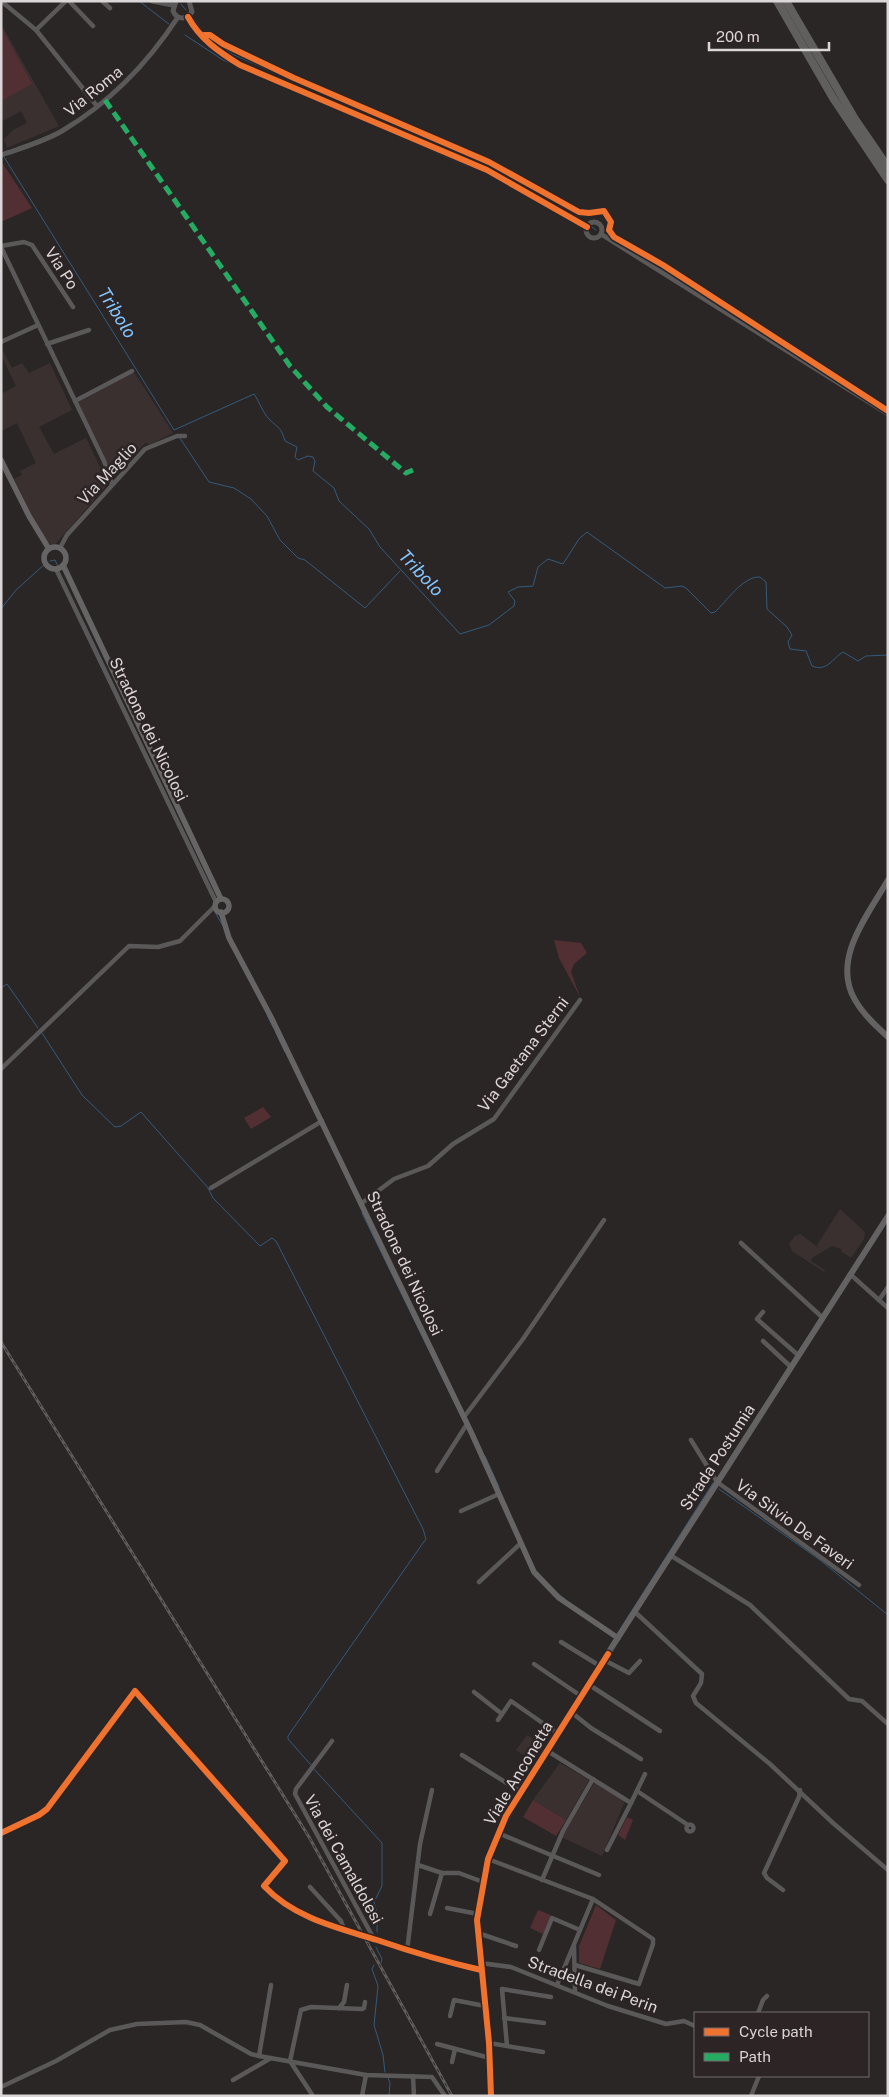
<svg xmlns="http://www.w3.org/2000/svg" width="889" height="2097" viewBox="0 0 889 2097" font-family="'Public Sans',sans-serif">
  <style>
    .built { fill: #3b3030 }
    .green { fill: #522f33 }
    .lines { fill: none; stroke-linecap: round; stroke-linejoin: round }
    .stream { stroke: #335b7b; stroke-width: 1 }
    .minor { stroke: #5a5858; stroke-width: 4.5 }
    .tertiary { stroke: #5a5858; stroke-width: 5 }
    .secondary { stroke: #666464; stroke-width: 5.5 }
    .primary { stroke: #646262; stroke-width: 6 }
    .motorway { stroke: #615e5e; stroke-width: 8 }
    .rail-casing { stroke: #605d5d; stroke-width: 3 }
    .rail { stroke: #2c2425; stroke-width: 1; stroke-dasharray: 4; stroke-linecap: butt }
    .quiet { stroke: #26ab63; stroke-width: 5; stroke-dasharray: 10 5; stroke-linecap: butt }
    .cycleway-casing { stroke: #2c2425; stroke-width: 9 }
    .cycleway { stroke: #ef722f; stroke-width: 6 }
    .labels { text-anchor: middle; stroke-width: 5; stroke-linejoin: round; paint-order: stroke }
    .street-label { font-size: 16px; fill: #dbd6d7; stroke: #2c2425 }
    .water-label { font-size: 18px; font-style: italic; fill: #82c6fe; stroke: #2c2425 }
  </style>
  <rect width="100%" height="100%" fill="#2a2626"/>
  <!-- built -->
  <g class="built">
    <path d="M2,26L59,126L7,148L4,139L13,130L27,123L21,111L3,121L1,116Z"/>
    <path d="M2,349L12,368L22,363L29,373L50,363L72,410L39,427L54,454L86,438L108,484L53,547L41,534L14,479L22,475L20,471L36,463L17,423L1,431V394L16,386L1,355Z"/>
    <path d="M134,372L173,433L149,445L146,442L113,478L77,403Z"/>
    <path d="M840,1209L865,1232L864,1239L851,1258L842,1252L841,1249L832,1246L812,1258L811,1261L825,1270L824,1272L792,1251L789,1244L795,1236L800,1234L819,1248L817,1245Z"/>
    <path d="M527,1735L542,1745L532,1761L516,1750Z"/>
    <path d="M560,1763L589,1780L566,1820L533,1800Z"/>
    <path d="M595,1782L622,1798L624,1803L602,1856L561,1837Z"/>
  </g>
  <!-- green -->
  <g class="green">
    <path d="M2,29L32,84L1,101V30Z"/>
    <path d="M1,161L32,208L1,222Z"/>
    <path d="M554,940L581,943L587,953L574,964L571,972L580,997L559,958Z"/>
    <path d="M263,1107L271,1117L251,1129L244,1118Z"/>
    <path d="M533,1800L566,1820L556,1836L523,1817Z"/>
    <path d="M627,1817L633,1820L625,1840L618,1835Z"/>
    <path d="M596,1905L616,1920L600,1969L579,1963V1946Z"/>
    <path d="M538,1910L551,1915L543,1934L530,1928Z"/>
  </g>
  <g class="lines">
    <!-- stream -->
    <g class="stream">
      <path d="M139,1L147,7"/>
      <path d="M181,4L186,10"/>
      <path d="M148,8L169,24"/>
      <path d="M194,19L204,33"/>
      <path d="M185,35L223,60L467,166"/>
      <path d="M207,37L232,54L479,162L580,216"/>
      <path d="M4,157L174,430L254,394C259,401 263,413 269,419C279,429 281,427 285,441L297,447L295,457L298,460L308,456L313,457L315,461L313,471L334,488L339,501L369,529L380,547L460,634L489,625L514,606L515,601L508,592L518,587L533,586L538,567L548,559L563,564L579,539L587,532L665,588L682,586L686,588L711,613L715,612C726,602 743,576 760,577L766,582L767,609L787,627L792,635L788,642L790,649L806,651L812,666C827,672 832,659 843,652L858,661L866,656L888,655"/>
      <path d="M592,227L596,230"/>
      <path d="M180,438L209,482L234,488L251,499L267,516L280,540L298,558L305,560L365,608L400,571"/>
      <path d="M50,561L55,560L59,569"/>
      <path d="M1,609L16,590L45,564"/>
      <path d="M84,623L117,692"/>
      <path d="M216,914L223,926"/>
      <path d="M1,988L7,984L38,1028"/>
      <path d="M267,1015L273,1027"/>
      <path d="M42,1033L82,1095L115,1127L121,1126L141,1112L208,1188L213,1198L260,1246L272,1238L276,1241L423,1529L426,1539L423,1543L288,1736V1739L311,1765"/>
      <path d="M276,1033L285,1052"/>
      <path d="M362,1213L464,1422"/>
      <path d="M485,1456L499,1487"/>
      <path d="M719,1489L820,1560L888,1615"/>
      <path d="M558,1594L565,1599"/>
      <path d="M617,1634L713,1483"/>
      <path d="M313,1768L382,1843V1886L374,1902L377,1913V1932"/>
      <path d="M376,1947L382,1959L381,1963"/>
      <path d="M374,1965L372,1969L378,1986L374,2025L383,2055L385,2072"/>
      <path d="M388,2078L390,2083L389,2096"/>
    </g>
    <!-- minor -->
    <g class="minor">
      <path d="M1,1L36,30L97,106"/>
      <path d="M69,1L93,26"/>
      <path d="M102,1L110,8"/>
      <path d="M36,30L66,1"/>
      <path d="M1,246L24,242L32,245L73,307"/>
      <path d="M1,247L104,461L112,484"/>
      <path d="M1,342L38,325"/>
      <path d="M47,344L89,330"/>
      <path d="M75,401L132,371"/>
      <path d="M60,548L67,535L145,449L177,436H185"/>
      <path d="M56,569L216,902"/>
      <path d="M1,1069L129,946L158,947L180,941L215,906"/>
      <path d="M211,1188L322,1121"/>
      <path d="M362,1203L394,1179L428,1166L453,1144L494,1119L580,1000"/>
      <path d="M741,1243L823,1318"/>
      <path d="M850,1274L888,1308"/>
      <path d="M879,1300L888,1287"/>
      <path d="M763,1312L757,1319L798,1355"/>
      <path d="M763,1341L791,1367"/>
      <path d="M464,1417L523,1339L604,1220"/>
      <path d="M691,1440L717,1482L859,1585"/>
      <path d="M437,1471L467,1424"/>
      <path d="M461,1511L499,1494"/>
      <path d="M670,1555L750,1605L849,1699L862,1701L888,1724"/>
      <path d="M479,1582L521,1543"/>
      <path d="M635,1612L702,1674L701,1683L693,1696L696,1703L770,1764L833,1823L888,1870"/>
      <path d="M561,1642L600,1666"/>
      <path d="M604,1660L629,1673L640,1661"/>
      <path d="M534,1664L581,1696"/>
      <path d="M588,1684L660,1731"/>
      <path d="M474,1692L502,1714"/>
      <path d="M571,1712L591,1728L641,1759"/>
      <path d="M498,1720L511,1701L557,1733"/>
      <path d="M332,1741L296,1789L295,1794L374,1939"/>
      <path d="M546,1750L631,1803L607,1850"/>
      <path d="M462,1755L521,1792"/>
      <path d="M637,1791L688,1825"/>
      <path d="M631,1803L645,1774"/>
      <circle cx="690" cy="1828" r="3.5"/>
      <path d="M1,1833L39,1815L47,1809L135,1691L285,1861L264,1886C294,1918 338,1928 377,1940C412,1952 446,1962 481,1970"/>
      <path d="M498,1833L599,1875"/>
      <path d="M488,1859L593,1899L653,1939V1944L639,1984L575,1965"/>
      <path d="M418,1865L442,1873"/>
      <path d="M542,1880L563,1831L593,1779"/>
      <path d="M310,1887L341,1921L345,1932"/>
      <path d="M783,1890L767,1878L764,1873L799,1797L800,1790"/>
      <path d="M447,1908L478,1914"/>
      <path d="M430,1914L442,1873H459L483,1882"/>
      <path d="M478,1933L516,1946"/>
      <path d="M574,1946L575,1992"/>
      <path d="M539,1950L552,1918L580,1930"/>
      <path d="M407,1951L420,1844L432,1790"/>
      <path d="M480,1963L511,1967L608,2006L666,2024L684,2021L695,2026"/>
      <path d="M557,1985L593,1899"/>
      <path d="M339,2008L344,2002L347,1985"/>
      <path d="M758,2013L763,2000L767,1996"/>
      <path d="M450,2016L454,2000L485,2006"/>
      <path d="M504,2018L544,2023"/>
      <path d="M489,2043L543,2052"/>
      <path d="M437,2044L490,2058"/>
      <path d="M507,2046L502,1989L551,1997"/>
      <path d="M259,2056L271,1985"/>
      <path d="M452,2062L455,2049"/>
      <path d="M413,2076L414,2096"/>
      <path d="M233,2080L271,2058"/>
      <path d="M1,2087L56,2061L110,2030L137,2024L186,2022L200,2025L251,2054L259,2056L366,2075L432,2077L445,2096"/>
      <path d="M313,2096L290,2061L301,2010L311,2007L362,2009L364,2008L365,2002"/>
      <path d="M362,2096L366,2075"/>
      <path d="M751,2096L759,2076"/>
    </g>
    <!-- tertiary -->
    <g class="tertiary">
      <path d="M152,1L173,5"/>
      <path d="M176,1L173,11C177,20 186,20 192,12L189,1"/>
      <path d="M188,17C200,39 219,52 240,65L487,170L587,227"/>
      <path d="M1,155C21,148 43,142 62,131C109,103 148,63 178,17"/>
      <circle cx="594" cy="230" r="8"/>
      <path d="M601,234L888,414"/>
    </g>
    <!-- secondary -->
    <g class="secondary">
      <path d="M1,460L29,516L49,549"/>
      <circle cx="55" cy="558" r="11"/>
      <path d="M63,565L221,899"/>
      <circle cx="222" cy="906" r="7"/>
      <path d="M221,912L229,938L271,1017L472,1434L534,1572L559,1598L618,1638"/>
    </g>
    <!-- primary -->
    <g class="primary">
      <path d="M888,880C868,915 831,959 855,1000C863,1014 876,1026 888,1037"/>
      <path d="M491,2096L489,2043L478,1933V1907L488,1859L498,1833L546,1750L888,1216"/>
    </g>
    <!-- motorway -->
    <g class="motorway">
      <path d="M777,1L833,98L888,180"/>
      <path d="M786,1L855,119L888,167"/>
    </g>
    <!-- rail casing -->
    <g class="rail-casing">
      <path id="rail" d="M1,1342L309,1837L452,2096"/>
    </g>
    <!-- rail -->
    <use href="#rail" class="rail"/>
    <!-- quiet -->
    <path class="quiet" d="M105,100L290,366L327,407L406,473L413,470"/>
    <!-- cycleway casing -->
    <g class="cycleway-casing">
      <g id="cycleway">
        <path d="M188,17C200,39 219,52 240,65L487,170L587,227"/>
        <path d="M204,35H210L223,44L294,78L489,162L579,212L589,213L604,211L611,222L609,230L614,237L663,265L888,411"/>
        <path d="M1,1833L39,1815L47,1809L135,1691L285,1861L264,1886C294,1918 338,1928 377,1940C412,1952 446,1962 481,1970"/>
        <path d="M491,2096L489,2043L477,1920L488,1859L506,1816L608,1654"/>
      </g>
    </g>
    <!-- cycleway -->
    <use href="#cycleway" class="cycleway"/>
  </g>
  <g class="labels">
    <!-- street labels -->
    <g class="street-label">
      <text transform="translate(93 91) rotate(-39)" y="6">Via Roma</text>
      <text transform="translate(62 268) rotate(57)" y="6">Via Po</text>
      <text transform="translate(107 473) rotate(-47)" y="6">Via Maglio</text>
      <text transform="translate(149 729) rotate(64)" y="6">Stradone dei Nicolosi</text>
      <text transform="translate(523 1054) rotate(-53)" y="6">Via Gaetana Sterni</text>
      <text transform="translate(405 1263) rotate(65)" y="6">Stradone dei Nicolosi</text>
      <text transform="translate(717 1457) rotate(-57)" y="6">Strada Postumia</text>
      <text transform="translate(795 1524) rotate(36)" y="6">Via Silvio De Faveri</text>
      <text transform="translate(518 1773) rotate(-59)" y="6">Viale Anconetta</text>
      <text transform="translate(344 1859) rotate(61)" y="6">Via dei Camaldolesi</text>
      <text transform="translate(593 1984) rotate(20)" y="6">Stradella dei Perin</text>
    </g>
    <!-- water labels -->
    <g class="water-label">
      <text transform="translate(117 313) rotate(58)" y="6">Tribolo</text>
      <text transform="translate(421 573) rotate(47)" y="6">Tribolo</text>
    </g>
  </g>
  <!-- border -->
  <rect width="889" height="2097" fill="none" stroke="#dbd6d7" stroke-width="5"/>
  <!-- legend -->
  <rect x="694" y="2012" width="175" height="65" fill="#2c2425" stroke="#726b6c"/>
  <rect x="704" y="2028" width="25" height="8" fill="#ef722f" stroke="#726b6c"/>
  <text x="739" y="2037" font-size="15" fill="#dbd6d7">Cycle path</text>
  <rect x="704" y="2053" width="25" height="8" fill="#26ab63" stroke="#726b6c"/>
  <text x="739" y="2062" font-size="15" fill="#dbd6d7">Path</text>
  <!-- scale -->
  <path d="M709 42v8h120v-8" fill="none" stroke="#dbd6d7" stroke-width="2.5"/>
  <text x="716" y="42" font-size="15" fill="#dbd6d7" stroke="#2c2425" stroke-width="4" paint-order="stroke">200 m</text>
</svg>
